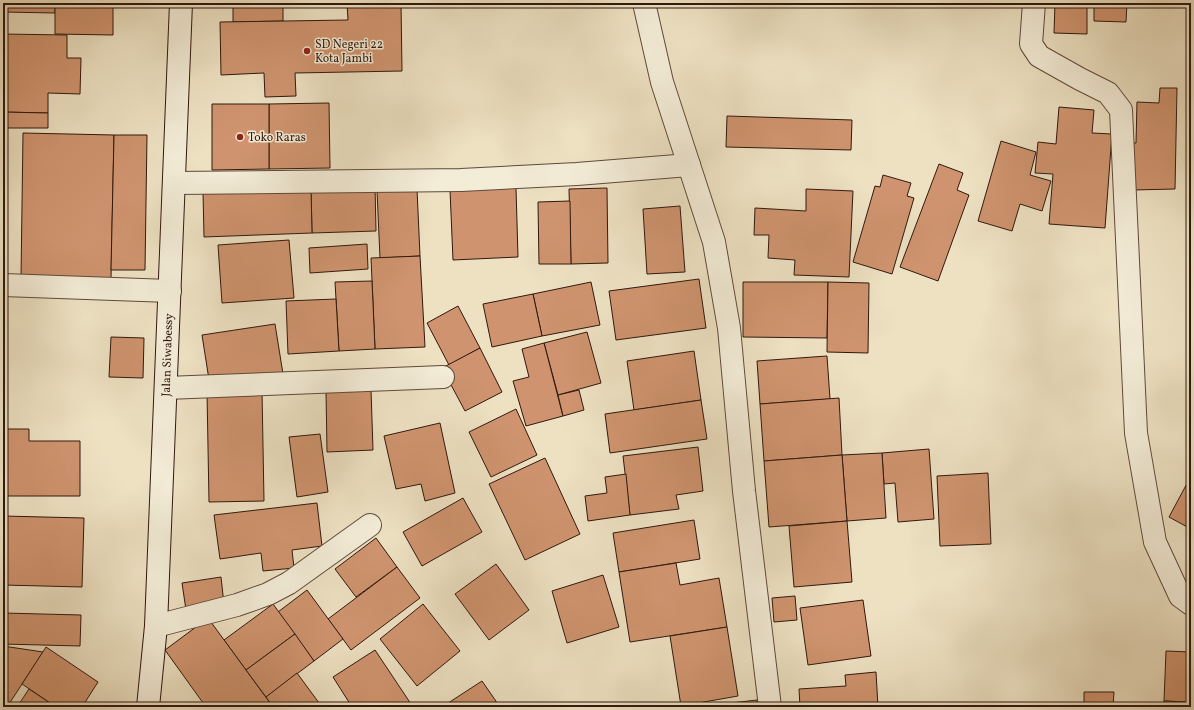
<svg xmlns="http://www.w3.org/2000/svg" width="1194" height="710" viewBox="0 0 1194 710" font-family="Vollkorn,serif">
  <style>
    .building { fill: #cf946f; stroke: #30180e }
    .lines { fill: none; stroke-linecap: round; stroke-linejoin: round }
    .street-casing { stroke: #5f4a3b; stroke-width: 24 }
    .secondary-casing { stroke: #30180e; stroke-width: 24 }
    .street { stroke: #f3ecd7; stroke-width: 22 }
    .secondary { stroke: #f3ecd7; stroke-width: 22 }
    .poi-dot { fill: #8f2418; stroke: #f3ecd7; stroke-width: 1.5 }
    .labels { text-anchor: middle; stroke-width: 3; stroke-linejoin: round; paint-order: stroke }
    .poi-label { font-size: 12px; fill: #30180e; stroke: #f3ecd7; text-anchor: start }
    .street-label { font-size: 12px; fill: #30180e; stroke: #f3ecd7 }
  </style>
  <rect width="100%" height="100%" fill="#ede1c2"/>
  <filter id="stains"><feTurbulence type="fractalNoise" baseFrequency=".005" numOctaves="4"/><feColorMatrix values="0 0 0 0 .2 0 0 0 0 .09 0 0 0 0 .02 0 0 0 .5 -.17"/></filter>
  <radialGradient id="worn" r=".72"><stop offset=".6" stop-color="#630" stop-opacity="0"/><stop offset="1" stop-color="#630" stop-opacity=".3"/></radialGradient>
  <!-- building -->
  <g class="building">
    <path d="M3,3H55V13L3,12Z"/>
    <path d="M55,3H113V35L55,34Z"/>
    <path d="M233,3H283V21L233,22Z"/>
    <path d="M347,3H401L402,71L295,73L296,96L265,97L264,73L221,75L220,22L348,20Z"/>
    <path d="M1055,3H1087V34L1054,33Z"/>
    <path d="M1094,3H1127L1126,22L1094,21Z"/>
    <path d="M3,34L67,35V58H81L80,94L48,93V113L3,112Z"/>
    <path d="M1160,88H1177L1175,189L1132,190L1129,143H1136L1137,102L1159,103Z"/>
    <path d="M329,103L330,168L269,169V104Z"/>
    <path d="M212,104H269V169L212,170Z"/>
    <path d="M1059,107L1094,110L1092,133L1112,134L1105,228L1049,224L1053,174L1035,173L1038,142L1056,144Z"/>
    <path d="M3,112L48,113V128H3Z"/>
    <path d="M727,116L852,120L851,150L726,147Z"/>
    <path d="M23,133L114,135L111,279L21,278Z"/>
    <path d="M114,135H147L145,270H111Z"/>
    <path d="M1001,141L1036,152L1030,175L1051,181L1042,211L1020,204L1012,231L978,221Z"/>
    <path d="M939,164L963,173L957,190L969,195L938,281L900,267Z"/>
    <path d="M883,175L911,183L907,196L914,198L892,274L853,262L875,186L880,187Z"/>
    <path d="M375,186L376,231L312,233L311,188Z"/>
    <path d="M311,188L312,233L204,237L203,192Z"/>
    <path d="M516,188L518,257L453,260L450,190Z"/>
    <path d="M607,188L608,263L571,264L569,189Z"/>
    <path d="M417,189L420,256L380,258L377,191Z"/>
    <path d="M806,189L853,191L849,277L794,275L795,260L768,258L769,235H754L755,208L806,211Z"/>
    <path d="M570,201L571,264H539L538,202Z"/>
    <path d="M680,206L685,272L647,274L643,209Z"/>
    <path d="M289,240L294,298L222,303L218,245Z"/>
    <path d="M367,244L368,269L310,273L309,248Z"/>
    <path d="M420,256L425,347L375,349L371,258Z"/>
    <path d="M699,279L706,328L616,340L609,291Z"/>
    <path d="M372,281L375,349L339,351L335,282Z"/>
    <path d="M591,282L600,325L542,336L533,294Z"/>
    <path d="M743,282H828L827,338L743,337Z"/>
    <path d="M828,282L869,283L868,353L827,352Z"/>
    <path d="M533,294L542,336L492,347L483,304Z"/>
    <path d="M336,299L339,351L288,354L286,301Z"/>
    <path d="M458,306L480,348L449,365L427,323Z"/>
    <path d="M275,324L283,374L210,386L202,335Z"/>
    <path d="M587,332L601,383L558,395L544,343Z"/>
    <path d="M111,337L144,338L143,378L109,377Z"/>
    <path d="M544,343L563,416L526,426L513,381L529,377L522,349Z"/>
    <path d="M480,348L502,392L465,411L442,368Z"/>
    <path d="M694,351L701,400L634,410L627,361Z"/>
    <path d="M827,356L830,399L760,404L757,361Z"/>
    <path d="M371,390L373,450L327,452L326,391Z"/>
    <path d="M579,390L584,410L563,416L558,395Z"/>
    <path d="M262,391L264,501L209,502L207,392Z"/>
    <path d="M839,398L842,455L764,461L760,404Z"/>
    <path d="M701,400L707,439L610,453L605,414Z"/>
    <path d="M516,409L537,455L491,477L469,432Z"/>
    <path d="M440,423L455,493L425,501L421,484L396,489L384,436Z"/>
    <path d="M3,429H29V441H80V496H3Z"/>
    <path d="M320,434L328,492L297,497L289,437Z"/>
    <path d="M698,447L703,491L676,495L679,509L630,515L623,456Z"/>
    <path d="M929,449L934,519L898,522L895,483L884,484L882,453Z"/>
    <path d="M882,453L886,518L847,521L842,455Z"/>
    <path d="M842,455L847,521L769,527L764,461Z"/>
    <path d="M545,458L580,534L525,560L489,484Z"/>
    <path d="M988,473L991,544L940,546L937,476Z"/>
    <path d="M626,474L630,515L588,521L585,496L607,493L605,477Z"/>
    <path d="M1191,476V529L1169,517Z"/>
    <path d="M463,498L482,532L422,566L403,532Z"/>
    <path d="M317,503L322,546L292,550L294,568L263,571L261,553L220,559L214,515Z"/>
    <path d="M3,516L84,518L82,587L3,585Z"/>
    <path d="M694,520L700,559L619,572L613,533Z"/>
    <path d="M847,521L852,582L794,587L789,526Z"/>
    <path d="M376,538L397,567L356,597L335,569Z"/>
    <path d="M676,563L680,585L719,578L727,627L630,642L619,572Z"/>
    <path d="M496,564L529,610L489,640L455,594Z"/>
    <path d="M397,567L420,598L351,650L328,619Z"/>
    <path d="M603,575L619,627L567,643L552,591Z"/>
    <path d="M221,577L224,604L186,610L182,583Z"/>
    <path d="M307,590L343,639L314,661L278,612Z"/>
    <path d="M795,596L797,620L774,622L772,598Z"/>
    <path d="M863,600L871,656L808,665L800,608Z"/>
    <path d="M273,604L295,634L246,670L224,640Z"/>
    <path d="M423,604L460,651L417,686L380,639Z"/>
    <path d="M3,613L81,615L80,646L3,644Z"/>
    <path d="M208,618L273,707H206L165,650Z"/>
    <path d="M727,627L738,696L681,706L670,636Z"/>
    <path d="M295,634L314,661L266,697L246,670Z"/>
    <path d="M3,646L43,652L7,707H3Z"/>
    <path d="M46,647L98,682L82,707H56L22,684Z"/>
    <path d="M375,650L413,707H352L333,677Z"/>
    <path d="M1166,651L1191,652V702L1164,701Z"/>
    <path d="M876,672L878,707H800L799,689L846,686L845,675Z"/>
    <path d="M297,673L322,707H273L266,697Z"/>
    <path d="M482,681L500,707H442Z"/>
    <path d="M29,689L56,707H17Z"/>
    <path d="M1084,692H1114L1113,707H1084Z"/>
    <path d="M757,700L758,707H714V705Z"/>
    <path d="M1164,701L1187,702V707H1164Z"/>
  </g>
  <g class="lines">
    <!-- street casing -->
    <g class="street-casing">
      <g id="street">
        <path d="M644,3L662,82L714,242L729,328L744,491L770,707"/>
        <path d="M1034,3L1031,44L1039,56L1080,79L1108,93L1121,110L1136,433L1155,542L1180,596L1191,604"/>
        <path d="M175,183L461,180L577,174L689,165"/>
        <path d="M3,285L170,291"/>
        <path d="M166,388L443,377"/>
        <path d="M156,626L237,605L268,594L289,583L370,525"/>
      </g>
    </g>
    <!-- secondary casing -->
    <g class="secondary-casing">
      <path id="secondary" d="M148,707L156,626L181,3"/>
    </g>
    <!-- street -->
    <use href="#street" class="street"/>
    <!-- secondary -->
    <use href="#secondary" class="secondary"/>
  </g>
  <!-- markers -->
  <g class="poi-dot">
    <circle cx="307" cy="51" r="4"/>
    <circle cx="240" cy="137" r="4"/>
  </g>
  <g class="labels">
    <!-- poi labels -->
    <g class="poi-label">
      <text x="315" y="48">SD Negeri 22<tspan x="315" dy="14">Kota Jambi</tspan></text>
      <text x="248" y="141">Toko Raras</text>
    </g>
    <!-- street labels -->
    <g class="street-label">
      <text transform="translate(167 355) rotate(-88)" y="4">Jalan Siwabessy</text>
    </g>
  </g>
  <!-- margin -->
  <rect width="1194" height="710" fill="none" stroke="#ede1c2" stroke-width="16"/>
  <rect x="4" y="4" width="1186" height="702" fill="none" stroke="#30180e" stroke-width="2"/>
  <rect x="8" y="8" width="1178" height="694" fill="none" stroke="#30180e"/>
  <rect width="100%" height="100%" filter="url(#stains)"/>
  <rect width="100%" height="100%" fill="url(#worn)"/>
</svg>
